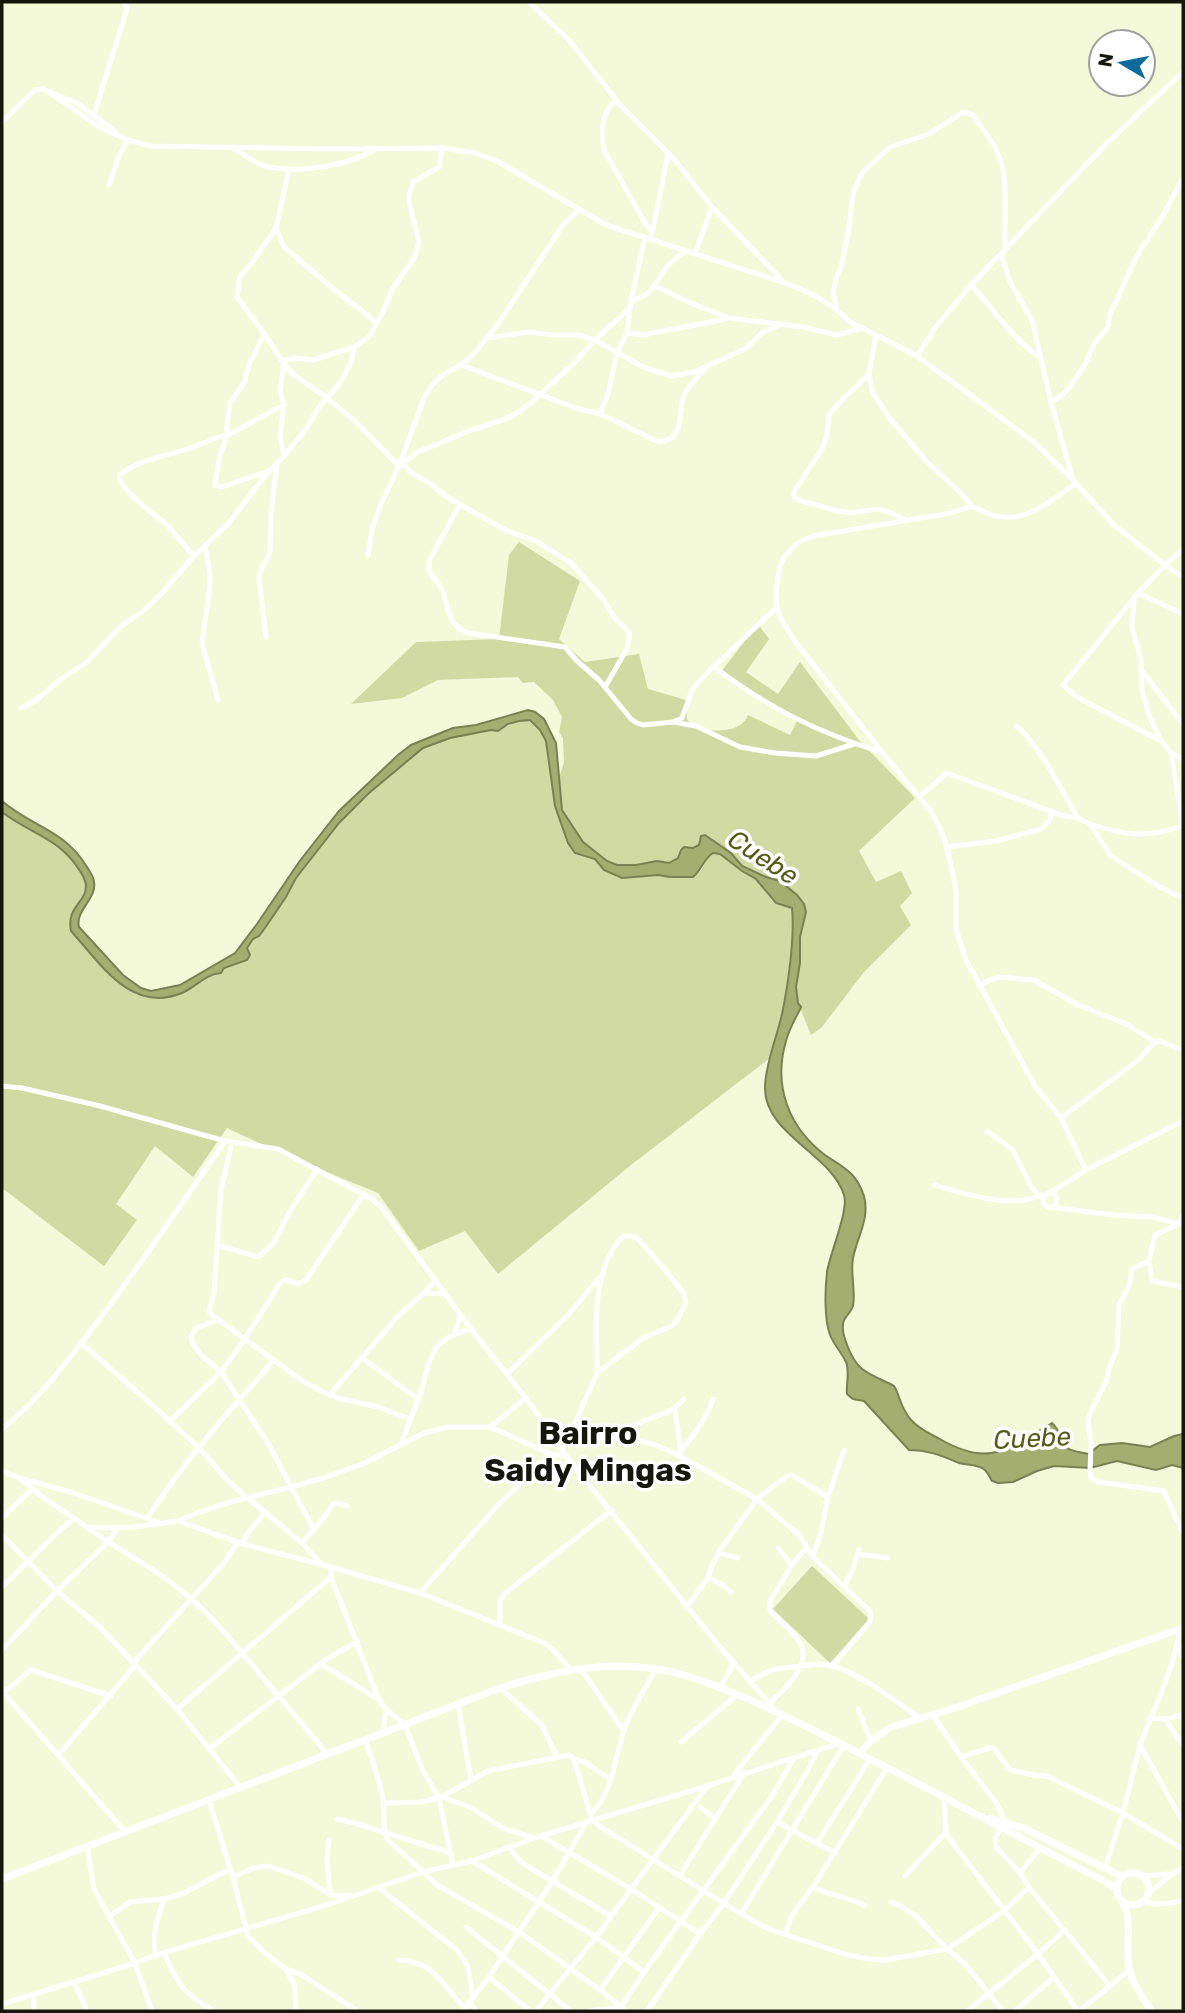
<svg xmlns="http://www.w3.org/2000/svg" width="1185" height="2013" viewBox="0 0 1185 2013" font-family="Rubik,sans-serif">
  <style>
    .green { fill: #d0daa2 }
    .water { fill: #a4ae71; stroke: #798153; stroke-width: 2 }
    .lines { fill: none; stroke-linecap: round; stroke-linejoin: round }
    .minor { stroke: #fff; stroke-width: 5 }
    .major { stroke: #fff; stroke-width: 7 }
    .labels { text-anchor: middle; stroke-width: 7; stroke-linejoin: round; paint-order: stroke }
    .water-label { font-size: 26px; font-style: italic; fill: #545c18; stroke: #fff }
    .district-label { font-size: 32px; font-weight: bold; fill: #15170c; stroke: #fff }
  </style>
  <rect width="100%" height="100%" fill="#f3f9d9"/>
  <!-- green -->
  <g class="green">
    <path d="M519,542L580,581L559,639L585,662L639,654L648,689L686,700L687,719L694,728C711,731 740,735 748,715L790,735L798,719L720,673L758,624L769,639L746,672L778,694L800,662L859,740L915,798L859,851L876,882L901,871L912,893L900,906L911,925L864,972L822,1027L811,1035L798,1003L796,987L800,963V937L804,922L797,895L780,881L766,877L742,866L731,853L705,835L701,836L699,845L693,848L684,847L678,858L669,863L657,861L636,865H617L607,861L583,842L562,810L558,781L564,762L563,738L559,732L562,717L553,700L534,682L523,683L518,677L438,680L402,698L351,704L416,642L499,639L509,555Z"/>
    <path d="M530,720L535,723L546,740L555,806L568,843L575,853L595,859L604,870L622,878L658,875L685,878L701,871L707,857L713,853L720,854L742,871L756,879L776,903L792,908L794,921L787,984L782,1011L770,1058L631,1165L498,1274L465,1231L419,1251L378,1193L283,1154L227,1128L193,1177L155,1146L116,1204L137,1220L104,1266L2,1188V812C30,834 59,837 80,871C83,876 86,880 86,886C86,903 66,906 71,931L118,982L137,995L202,980L212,974L221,973L224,968L247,960L249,944L265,928L286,897L296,878L339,823L369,793L423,748L450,738L491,730L498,731C509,725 516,721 530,720Z"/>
    <path d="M812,1566L869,1619L830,1663L773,1609Z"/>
  </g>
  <!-- water -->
  <path class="water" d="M528,710L535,712L544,719L556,743L562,810L583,842L607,861L617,865H636L657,861L669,863L678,858L681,850L684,847L693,848L699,845L701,836L705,835L731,853L742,866L766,877L780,881L797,895L804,904L806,912L800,937V963L796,987L798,1003L801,1007C796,1018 789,1029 786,1041C773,1085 788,1127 825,1155C844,1168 856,1172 864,1196C870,1219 857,1237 853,1258C850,1274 856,1291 853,1306C851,1312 847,1315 844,1320C839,1332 852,1360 861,1368C870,1376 884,1380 894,1386C899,1394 900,1403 905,1411C911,1424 926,1432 938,1438C989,1468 1006,1450 1052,1423C1062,1432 1061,1444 1069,1449C1074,1452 1082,1452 1088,1454L1100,1445L1122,1443L1150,1447L1174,1436L1183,1434V1468L1172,1465L1156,1470L1117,1461L1090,1468L1054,1466L1037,1471L1013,1482L998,1483L992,1481C989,1476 987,1470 982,1468C975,1464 966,1465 959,1463C942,1456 929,1450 909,1450L864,1401L853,1399L847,1394C846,1384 850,1371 846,1362C842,1353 834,1345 830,1335C824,1318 825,1289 827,1272C830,1253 849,1210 844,1195C831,1153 763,1134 765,1086C766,1062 777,1037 782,1014C788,986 795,936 792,908L776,903L756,879L742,871L720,854L713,853C703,859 702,870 693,877H670L658,875L622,878L604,870L595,859L575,853L568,843L555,806L546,741L540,730L530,720L519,721L508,724L498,731L491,730L450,738L423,748L369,793L339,823L296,878L286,897L265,928L259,936L253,939L247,948L250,955L247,960L224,968L221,973C205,974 196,987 182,993C131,1014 101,964 71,931C66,907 86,903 86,886C86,880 83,876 80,871C59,837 30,834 2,812V801C32,827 64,829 87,867C90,872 94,877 94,882C97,899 75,910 79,927L123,975L141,988L151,991L180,985L235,953L257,924L299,862L339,811L398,755L411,745L453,728L476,725Z"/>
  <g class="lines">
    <!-- minor -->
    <g class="minor">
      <path d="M529,2L569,40L618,102"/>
      <path d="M50,93L101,128L128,140L150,146L329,149L442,148L475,153L499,162L606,225L785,283L814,295L837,310L850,322L917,356L1034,442L1073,480L1114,525L1165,565L1183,577"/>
      <path d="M94,115L127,9L124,2"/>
      <path d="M2,122L35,90L43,89L77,103L116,132"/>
      <path d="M234,149C244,153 252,162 262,165C295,175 348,166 376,149"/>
      <path d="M289,169L276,228L251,264L240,276L237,297L264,333L284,364L294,375L327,398L356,422L399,466L418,452L471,430L506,419L517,413L533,401L574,363L595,340L630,308"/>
      <path d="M109,185L119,156L128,140"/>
      <path d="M276,228L284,247L336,291L376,322"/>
      <path d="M652,232L645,223L605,152C600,136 601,111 616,101L674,159L712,207"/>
      <path d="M652,234L668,155"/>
      <path d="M695,254L712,207L782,280"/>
      <path d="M1001,254L1010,282L1032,320L1051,402L1073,480"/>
      <path d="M971,285C994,309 1012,339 1040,357"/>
      <path d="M655,286L693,304L729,318L803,327L837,335L862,328"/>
      <path d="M631,301C653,294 652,288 664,271C669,263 678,257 685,251"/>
      <path d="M837,310L833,293L836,279L841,268L849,228L853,194L862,173L890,147L929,134L963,112L973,115C983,130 996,145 1001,162C1008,181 1004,227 1005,249"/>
      <path d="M264,333L255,354L250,362L244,383L230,403L225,441L220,455L215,485L222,487L269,471"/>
      <path d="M627,333L643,335L726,319"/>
      <path d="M876,335L869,374L872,391L890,419L910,442L928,463L959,491L972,506L951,513L813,536L803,540L794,546L784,557L780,566L776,591L777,607L780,617L794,640L882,752L931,811L942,832L948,852L956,890V929L966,960L1035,1086L1061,1118L1086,1170"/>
      <path d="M486,338L529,332L553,335H578L595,340L643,367L671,376L694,372L736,353L745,349L763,332L780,325"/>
      <path d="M917,356L935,328L971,285L1106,144L1183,72"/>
      <path d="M282,361L295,358L314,360L354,347L369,337L383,312L392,290L414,258L419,242L409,202V195L413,182L439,167L442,148"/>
      <path d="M284,364L280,391L284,405L280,436L284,456"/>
      <path d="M461,365L579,409L600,414L659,442C687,440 676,411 685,393C690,384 699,375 706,368"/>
      <path d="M869,374L845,397L829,414L827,435L823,447L794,492V496L798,500L838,511L853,513L876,509L886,511L904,519"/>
      <path d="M1051,402L1061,396L1069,388L1086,363L1094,344L1108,327L1110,314L1137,256L1164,214L1183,178"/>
      <path d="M600,414L608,394L617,353L627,333L631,301L645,237"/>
      <path d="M403,464L410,472L431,484L447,497L507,531L536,541L571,563L603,599L614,617L627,630L630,635L627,649L605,687"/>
      <path d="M460,504L430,559C426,576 434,575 441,588C450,606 445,624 468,633L565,647L577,661L599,680L631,719L637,723L643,725L673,722L682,718L692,690L703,677L777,607"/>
      <path d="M972,506C978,509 985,513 992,515C1023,526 1053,500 1076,483"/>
      <path d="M205,546L210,574V585L202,643L218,700"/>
      <path d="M368,555L372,530L381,504L399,466L424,398L432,385L444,374L461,365L473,355L500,321L563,225L578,210"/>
      <path d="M194,556C185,547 178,537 169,527C156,514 121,493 119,475C141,458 174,455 199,445C208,442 216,436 226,436L284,405"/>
      <path d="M1138,593L1183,614"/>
      <path d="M1134,600L1132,627L1141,659L1142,691L1150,717L1161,741L1171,753L1183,825"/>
      <path d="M266,637L259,577C261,567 268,560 270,551L271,511L277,465"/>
      <path d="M713,666C767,707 816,732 881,752"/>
      <path d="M1142,671L1183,724"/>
      <path d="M21,708L35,701L61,679L87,662L120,627L143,611L162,593L194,556L228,524L264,477L284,456L306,429L319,407L340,383L351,363L354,347"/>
      <path d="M673,722L696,726L740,747L775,753L816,756L854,744"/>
      <path d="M1016,726L1026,735L1046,762L1078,818L1090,824L1111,856L1160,887L1183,898"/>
      <path d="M1161,741L1075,696L1063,685L1138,593L1165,565L1183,550"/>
      <path d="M1171,753L1183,759"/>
      <path d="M920,796L947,773L1061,815L1078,818"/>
      <path d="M1090,824C1126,836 1147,838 1183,826"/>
      <path d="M947,847L996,841L1041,829L1050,820L1052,811"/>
      <path d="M979,986L992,979L1000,977L1034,980L1076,1004L1126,1024L1155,1042L1160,1041L1183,1050"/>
      <path d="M2,1086L22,1088L100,1106L225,1141L278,1149L372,1199L381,1207L471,1329L526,1398L567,1457L719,1646L776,1711"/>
      <path d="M1061,1118L1137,1061L1155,1042"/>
      <path d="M987,1131L1013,1150L1032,1188L1043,1199"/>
      <path d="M232,1142L221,1190L214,1293L209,1311L212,1315L301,1380L323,1392L338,1398L378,1407L410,1419"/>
      <path d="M935,1185C962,1194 1014,1209 1040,1195"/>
      <circle cx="1050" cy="1200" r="7"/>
      <path d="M1050,1193L1086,1170L1183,1121"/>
      <path d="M1050,1207L1114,1215L1152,1217L1183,1225"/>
      <path d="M1183,1215L1179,1224L1155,1235L1149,1261L1132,1269L1129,1286L1119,1305L1117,1349L1111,1363L1106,1382L1091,1411L1088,1420L1091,1445L1090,1471L1091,1478L1099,1482L1164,1491L1183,1533"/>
      <path d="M217,1245L258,1257L274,1243L289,1213L317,1169"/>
      <path d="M1149,1261L1152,1281L1183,1287"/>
      <path d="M424,1293L445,1294"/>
      <path d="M218,1320L196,1328L191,1337L193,1344L202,1356L221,1372L268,1443L314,1530"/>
      <path d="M454,1334L461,1315"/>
      <path d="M81,1343L158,1410L199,1448L231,1484L302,1543L322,1565"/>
      <path d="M362,1358L418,1399"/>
      <path d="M507,1374L568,1315L599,1278"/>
      <path d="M331,1396L333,1391L399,1315L424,1293L435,1281"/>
      <path d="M675,1410L681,1451"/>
      <path d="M169,1422L221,1372L244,1340L281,1282L286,1280L299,1284L306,1280L364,1194"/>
      <path d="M490,1427L526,1398"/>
      <path d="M2,1429C40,1399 68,1360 98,1321C142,1262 184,1201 225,1141"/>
      <path d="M552,1435H570L631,1439L653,1444L678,1455L757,1499L799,1535L813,1557L821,1532L828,1497L844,1450"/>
      <path d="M570,1435L597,1373L643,1338L672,1326L677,1320L686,1303L684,1294L663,1267L637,1238C626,1233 621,1236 615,1246C590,1284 598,1330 597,1373"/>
      <path d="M631,1439L632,1427C651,1414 668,1418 684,1399"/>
      <path d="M401,1444C407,1428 413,1413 419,1398C432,1360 425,1341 471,1329"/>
      <path d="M678,1455C692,1437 706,1420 713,1399"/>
      <path d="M2,1471L19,1478L40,1495L87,1527L104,1528L134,1527L178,1521L197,1513L237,1500L292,1487L323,1478L363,1464L424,1433L448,1427H490L551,1454L566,1456"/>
      <path d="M23,1479L74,1493L160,1523"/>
      <path d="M148,1517C175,1476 205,1438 238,1401C250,1387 263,1375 273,1360"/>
      <path d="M2,1518L32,1489"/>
      <path d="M178,1521L243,1544L331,1567L420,1593L544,1643L552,1649L571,1670"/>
      <path d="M87,1527C120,1552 158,1569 189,1597C217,1621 241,1652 265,1680C286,1705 307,1729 327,1754"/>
      <path d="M2,1535L57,1591L100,1627L177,1709L241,1788"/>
      <path d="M302,1543L326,1515L333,1504L336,1503L347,1506"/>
      <path d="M243,1544L247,1534L265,1512"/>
      <path d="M718,1553L738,1558"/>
      <path d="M857,1554L888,1558"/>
      <path d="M813,1557L870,1611L871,1617L869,1623L832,1666"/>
      <path d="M792,1565L807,1547"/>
      <path d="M331,1567V1577L379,1700L386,1709L405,1725L423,1771L439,1798L453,1865"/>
      <path d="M708,1578L721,1584L731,1592"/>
      <path d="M844,1586L852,1572L859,1549"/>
      <path d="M2,1587L62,1528L74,1519"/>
      <path d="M420,1593L497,1506L551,1454"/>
      <path d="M688,1605L708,1578L711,1568L718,1553L757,1499L787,1476L792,1475L828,1497"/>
      <path d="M500,1625V1601L504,1594L612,1510"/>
      <path d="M1180,1628C1174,1670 1155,1706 1140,1745L1183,1822"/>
      <path d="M1179,1645L1183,1658"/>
      <path d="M2,1650L57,1591L108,1542L118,1528"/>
      <path d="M133,1663L224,1563L238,1542"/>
      <path d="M321,1664L378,1699"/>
      <path d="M581,1669L624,1731"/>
      <path d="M750,1682C773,1667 775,1669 801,1666C810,1665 818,1663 828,1665C854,1669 898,1703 921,1719"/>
      <path d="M720,1687L734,1663"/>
      <path d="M500,1688L542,1725L557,1757"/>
      <path d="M2,1691L126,1833"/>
      <path d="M3,1693L31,1670L111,1696"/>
      <path d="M770,1703C785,1689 812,1665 800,1643C794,1631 779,1622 770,1610V1601L792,1565L778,1548"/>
      <path d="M458,1704L471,1779"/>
      <path d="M177,1709L331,1577"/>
      <path d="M858,1709L871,1741"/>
      <path d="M933,1715L961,1757L997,1804L1005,1822L995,1838L996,1847L1020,1873L1029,1887L1110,1986L1129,1970"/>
      <path d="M1150,1718L1165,1719L1183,1715"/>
      <path d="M1165,1719L1183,1745"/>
      <path d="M383,1733L386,1709"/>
      <path d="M365,1739C372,1759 379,1778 383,1799C385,1812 382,1827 387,1839L437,1885L519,1932L600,1990L626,2011"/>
      <path d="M681,1742L737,1695"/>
      <path d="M209,1749L328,1658L357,1642"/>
      <path d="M58,1755L135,1666"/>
      <path d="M961,1757L993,1747L1010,1770L1034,1775L1047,1776L1123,1813L1183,1849"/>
      <path d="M574,1759L585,1762L611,1780"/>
      <path d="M732,1777L782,1715"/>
      <path d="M944,1796L946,1832L948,1837L1038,1954L1078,2011"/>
      <path d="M442,1797L470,1807L503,1828L534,1838"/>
      <path d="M209,1800L233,1877L248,1936L265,1953L286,1969L300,1974L358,2011"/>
      <path d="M383,1803L422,1802L442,1797L488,1771L569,1755L574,1759L592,1820L601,1827L741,1914L769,1929L844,1954L868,1959L885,1960L947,1949L1004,1911L1029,1887"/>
      <path d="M700,1807L715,1818"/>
      <path d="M591,1814C616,1789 614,1753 627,1722C635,1704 646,1687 656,1669"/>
      <path d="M337,1819L358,1824L451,1853"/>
      <path d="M777,1822L835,1853"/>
      <path d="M541,1836L631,1889L700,1934"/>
      <path d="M329,1840L327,1858L330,1894"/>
      <path d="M817,1843L870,1759"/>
      <path d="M87,1847L94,1889L135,1963L152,2011"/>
      <path d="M511,1848L513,1853L522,1863L611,1916"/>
      <path d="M472,1861L596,1937L644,1972"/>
      <path d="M1105,1868L1123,1813L1140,1745"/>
      <path d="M1020,1873L1040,1848"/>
      <path d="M680,1875L744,1773"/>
      <path d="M905,1876L946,1832"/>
      <path d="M1142,1876L1168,1874"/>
      <path d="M233,1877L254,1868L268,1866L306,1879L330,1895L337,1896L350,1895"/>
      <path d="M378,1887L458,1951L468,1967L473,1997"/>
      <path d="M813,1887C829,1896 848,1896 865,1906"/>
      <path d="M1148,1894L1172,1874L1183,1868"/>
      <path d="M1143,1901C1155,1907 1171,1902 1183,1901"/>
      <path d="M891,1902L901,1906L917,1917L947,1949L965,1964L1003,2011"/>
      <path d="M741,1914L844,1745"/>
      <path d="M110,1916L130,1902L164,1899L184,1893L218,1875L231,1870"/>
      <path d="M466,1927L571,2011"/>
      <path d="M785,1935L792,1915L813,1887L887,1768"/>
      <path d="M164,1953C179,1986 182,1992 214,2011"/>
      <path d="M156,1955C151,1935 158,1918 164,1899"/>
      <path d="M399,1960C435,1961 442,1986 465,2008"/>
      <path d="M286,1969L295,1986L296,2011"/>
      <path d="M489,1977L530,2011"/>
      <path d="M74,1982L87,2011"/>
      <path d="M600,1990L659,1908"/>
      <path d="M34,1995V2011"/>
      <path d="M468,2002L477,2011"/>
      <path d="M2,2004L135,1963L156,1955L330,1904L423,1872L472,1861L534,1838L707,1786L840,1743"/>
      <path d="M621,2007L644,1972L772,1796L794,1758"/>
      <path d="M463,2011L489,1977L552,1882L587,1821"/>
      <path d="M536,2011L596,1937L707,1786"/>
      <path d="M589,2011L621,2007"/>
      <path d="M647,2011L700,1934L724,1903L777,1822L808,1770L817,1752"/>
      <path d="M967,2011L1038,1954L1065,1930"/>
      <path d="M1015,2011L1054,1977"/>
      <path d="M1079,2011L1110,1986"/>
    </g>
    <!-- major -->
    <g class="major">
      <path d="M860,1753L871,1741L891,1727L952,1709L1183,1628"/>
      <path d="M990,1818L1023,1828L1123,1877"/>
      <circle cx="1133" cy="1889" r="16"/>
      <path d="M2,1879L500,1688C551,1672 603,1661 657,1669C687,1674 714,1685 743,1697C792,1718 839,1743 886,1767C963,1808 1040,1847 1117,1888"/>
      <path d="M1122,1901C1134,1923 1125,1943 1129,1967C1132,1983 1142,1998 1152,2011"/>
    </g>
  </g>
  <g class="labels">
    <!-- water labels -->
    <g class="water-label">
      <text transform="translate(763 857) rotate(33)" y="9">Cuebe</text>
      <text transform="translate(1032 1438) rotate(-3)" y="9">Cuebe</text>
    </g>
    <!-- district labels -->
    <g class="district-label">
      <text x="588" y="1444">Bairro<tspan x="588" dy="37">Saidy Mingas</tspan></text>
    </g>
  </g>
  <!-- border -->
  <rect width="1185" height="2013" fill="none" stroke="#15170c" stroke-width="7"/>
  <!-- north arrow -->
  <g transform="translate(1122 63) rotate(280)"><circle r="33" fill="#ffffff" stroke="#a1a29e" stroke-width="2"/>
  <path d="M0-5L12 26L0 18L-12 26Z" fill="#0e6b9a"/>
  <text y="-10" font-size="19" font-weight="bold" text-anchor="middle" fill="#15170c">N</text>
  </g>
</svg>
